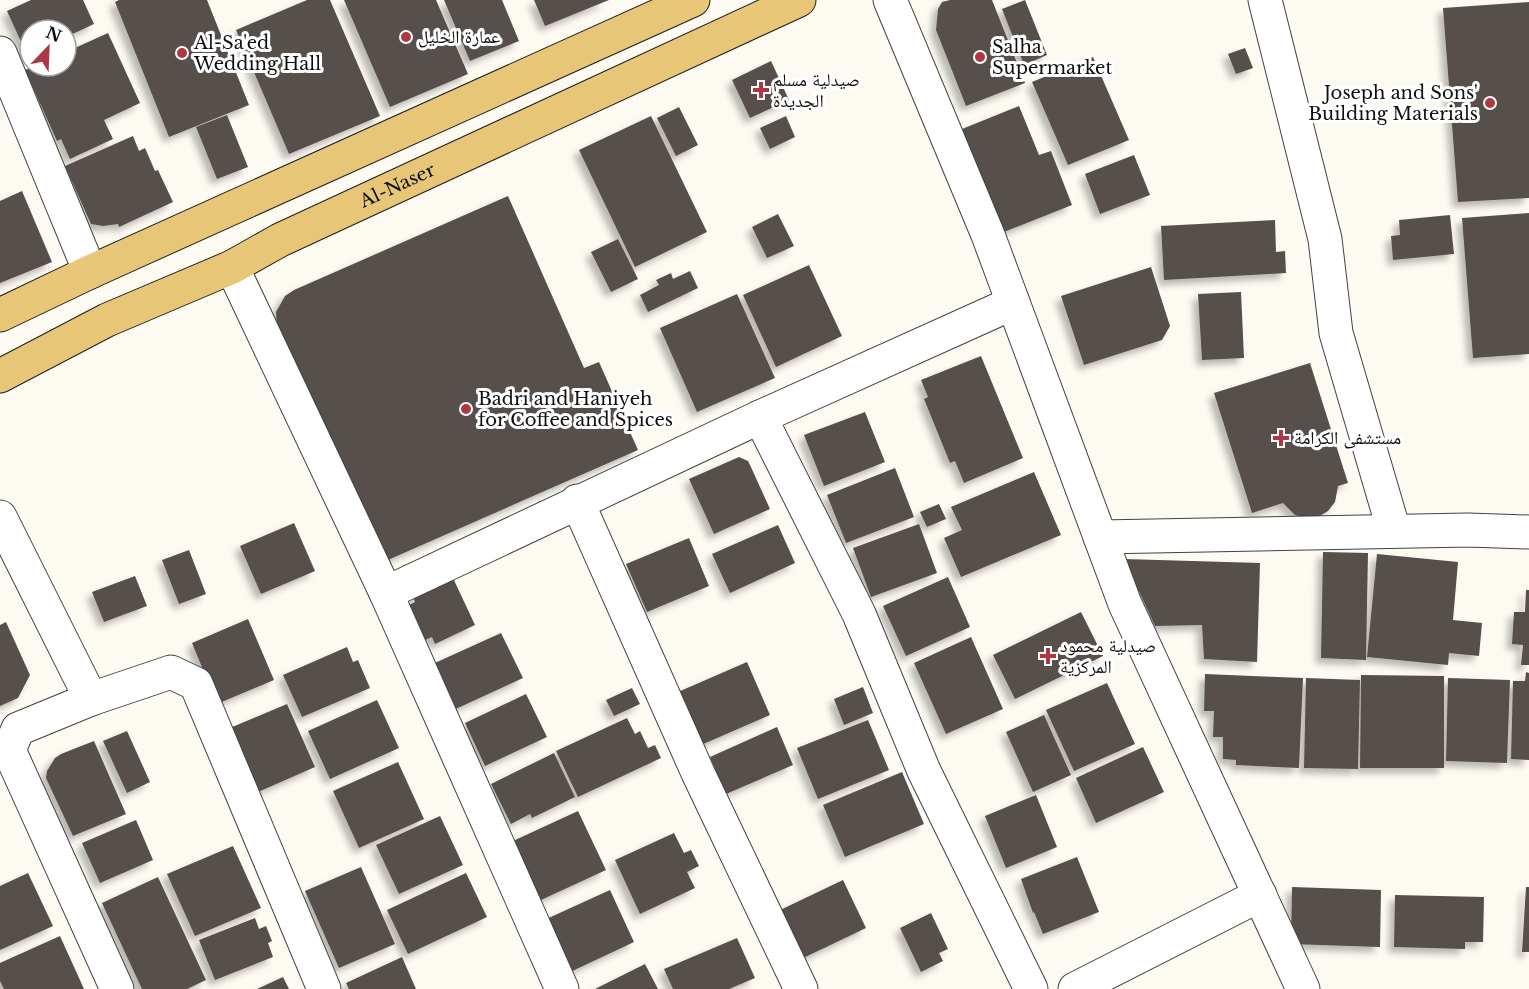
<svg xmlns="http://www.w3.org/2000/svg" width="1529" height="989" viewBox="0 0 1529 989" font-family="'Libre Baskerville','Noto Naskh Arabic',serif">
  <style>
    .building { fill: #564f4c; filter: url(#shadow) }
    .lines { fill: none; stroke-linecap: round; stroke-linejoin: round }
    .minor-casing { stroke: #414141; stroke-width: 35 }
    .major-casing { stroke: #1f1f1f; stroke-width: 35 }
    .minor { stroke: #fff; stroke-width: 33 }
    .major { stroke: #e7c678; stroke-width: 33 }
    .poi-dot { fill: #ad3844; stroke: #fff; stroke-width: 2 }
    .labels { text-anchor: middle; stroke-width: 6; stroke-linejoin: round; paint-order: stroke }
    .poi-label { font-size: 18px; fill: #0e0e0e; stroke: #fff; text-anchor: start }
    .street-label { font-size: 18px; fill: #0e0e0e; stroke: #fff }
  </style>
  <defs>
    <filter id="shadow"><feDropShadow dx="-5.5" dy="5.5" stdDeviation="3" flood-color="#0004"/></filter>
  </defs>
  <rect width="100%" height="100%" fill="#fdfaf2"/>
  <!-- building -->
  <g class="building">
    <path d="M31,0H83L94,24L66,37V30H30V53L27,55L7,11Z"/>
    <path d="M119,0H207L249,105L169,137L115,2Z"/>
    <path d="M307,0H330L380,116L289,154L236,30Z"/>
    <path d="M344,0H436L468,74L390,107Z"/>
    <path d="M444,0H502L519,41L470,61Z"/>
    <path d="M534,0H609L545,26Z"/>
    <path d="M950,0H992L1025,83L966,106L936,30L938,9L942,2Z"/>
    <path d="M1025,0L1047,55L1024,65L1002,9Z"/>
    <path d="M1529,2V198L1458,202L1443,8Z"/>
    <path d="M108,33L140,103L104,120L113,139L70,159L61,139L57,141L25,70L35,66H66V52Z"/>
    <path d="M1245,48L1253,68L1236,74L1228,54Z"/>
    <path d="M1093,57L1129,140L1068,165L1032,82Z"/>
    <path d="M771,61L789,100L750,118L732,80Z"/>
    <path d="M1019,106L1039,155L1051,151L1072,205L1004,232L962,129Z"/>
    <path d="M679,107L698,145L676,156L657,118Z"/>
    <path d="M227,115L248,167L217,179L196,127Z"/>
    <path d="M651,116L707,232L635,267L579,150Z"/>
    <path d="M786,116L795,137L770,149L760,128Z"/>
    <path d="M133,136L139,151L145,148L155,171L158,170L173,202L119,227L118,224L103,226L91,224L65,166Z"/>
    <path d="M1134,155L1150,195L1100,214L1085,174Z"/>
    <path d="M22,191L52,262L0,283V201Z"/>
    <path d="M508,196L584,368L599,362L638,450L381,563L277,328L276,312L285,296L294,290Z"/>
    <path d="M1529,213V354L1473,358L1462,218Z"/>
    <path d="M778,214L794,246L767,258L752,227Z"/>
    <path d="M1450,215L1454,254L1393,260L1391,236L1400,235L1399,220Z"/>
    <path d="M1275,220L1276,252L1285,251L1286,273L1164,280L1161,226Z"/>
    <path d="M618,239L638,279L611,292L591,252Z"/>
    <path d="M809,265L842,336L776,367L743,295Z"/>
    <path d="M1151,267L1170,326L1162,340L1084,365L1061,296Z"/>
    <path d="M690,271L698,288L648,312L640,295L659,285L656,280L671,273L673,279Z"/>
    <path d="M1241,292L1244,358L1202,360L1198,294Z"/>
    <path d="M737,294L775,378L697,412L660,328Z"/>
    <path d="M981,356L1023,458L964,483L955,461L950,463L924,399L928,397L921,380Z"/>
    <path d="M1310,363L1348,483L1338,486L1335,502L1328,511L1318,517L1306,518L1295,515L1283,503L1252,513L1214,393Z"/>
    <path d="M865,412L885,462L824,486L804,435Z"/>
    <path d="M739,457L748,461L750,465L770,509L714,534L689,479Z"/>
    <path d="M895,468L914,517L846,543L827,495Z"/>
    <path d="M1034,472L1061,535L961,577L944,538L962,530L951,507Z"/>
    <path d="M939,504L946,519L927,527L920,512Z"/>
    <path d="M294,523L315,571L261,594L240,546Z"/>
    <path d="M919,524L937,573L871,597L853,548Z"/>
    <path d="M778,525L795,563L730,593L712,554Z"/>
    <path d="M689,538L709,586L647,612L626,564Z"/>
    <path d="M189,550L206,594L179,604L162,560Z"/>
    <path d="M1323,552L1368,553L1366,660L1321,658Z"/>
    <path d="M1377,554L1458,562L1453,620L1482,623L1479,656L1449,653L1448,665L1367,657Z"/>
    <path d="M1124,559L1260,563L1257,662L1204,659L1202,625L1155,626Z"/>
    <path d="M135,576L147,606L104,622L92,592Z"/>
    <path d="M948,577L970,627L906,656L883,606Z"/>
    <path d="M453,578L475,625L435,644L432,637L423,641L407,606L415,602L413,597Z"/>
    <path d="M1526,590H1529V665H1521L1523,645L1512,644L1514,612H1525Z"/>
    <path d="M1081,612L1103,656L1015,699L993,655Z"/>
    <path d="M248,619L274,680L217,704L192,643Z"/>
    <path d="M6,622L30,675L18,698L0,706V625Z"/>
    <path d="M501,633L523,678L447,713L426,667Z"/>
    <path d="M971,637L1003,709L946,734L914,663Z"/>
    <path d="M347,647L353,662L358,660L370,688L302,717L283,675Z"/>
    <path d="M747,662L770,715L701,745L678,692Z"/>
    <path d="M1526,672L1529,673V760L1511,759L1513,681H1525Z"/>
    <path d="M1205,674L1303,678L1299,768L1236,765V760L1223,759V737H1213L1214,711H1204Z"/>
    <path d="M1361,675L1444,676V768H1360Z"/>
    <path d="M1306,678L1360,680L1358,769L1304,768Z"/>
    <path d="M1448,678L1510,680L1507,763L1446,761Z"/>
    <path d="M1107,683L1135,744L1074,771L1046,710Z"/>
    <path d="M863,687L873,713L844,725L834,699Z"/>
    <path d="M632,688L640,704L614,716L606,700Z"/>
    <path d="M526,694L547,737L485,766L465,723Z"/>
    <path d="M377,700L399,748L330,779L308,731Z"/>
    <path d="M287,704L315,767L258,792L230,728Z"/>
    <path d="M1044,715L1071,775L1033,792L1006,732Z"/>
    <path d="M627,718L635,734L640,731L648,748L655,745L661,758L578,797L556,751Z"/>
    <path d="M868,720L889,770L818,799L797,748Z"/>
    <path d="M777,727L793,765L726,794L710,757Z"/>
    <path d="M127,731L150,782L127,793L103,741Z"/>
    <path d="M94,741L126,814L73,836L46,778L47,771L55,758L61,754Z"/>
    <path d="M1143,747L1164,792L1096,823L1076,778Z"/>
    <path d="M554,753L575,797L532,818L530,814L511,824L491,784Z"/>
    <path d="M398,762L424,819L359,848L333,791Z"/>
    <path d="M902,772L924,824L845,857L823,805Z"/>
    <path d="M1036,795L1057,847L1006,868L985,816Z"/>
    <path d="M578,811L606,870L541,900L513,841Z"/>
    <path d="M440,816L463,865L399,894L376,845Z"/>
    <path d="M136,820L153,860L100,883L82,843Z"/>
    <path d="M674,833L684,853L691,850L699,866L687,872L695,888L640,914L615,860Z"/>
    <path d="M233,846L261,908L195,936L167,874Z"/>
    <path d="M1077,857L1099,912L1043,934L1034,912L1033,913L1021,879Z"/>
    <path d="M361,867L395,944L339,968L305,891Z"/>
    <path d="M28,873L53,926L0,950V886Z"/>
    <path d="M466,873L487,917L408,954L387,910Z"/>
    <path d="M158,877L206,980L187,989H142L102,903Z"/>
    <path d="M843,880L866,928L799,960L776,912Z"/>
    <path d="M1292,887L1381,890L1380,947L1291,944Z"/>
    <path d="M1526,887H1529V952H1522Z"/>
    <path d="M610,890L634,942L566,974L542,921Z"/>
    <path d="M1395,895L1484,897L1483,942H1465V949L1394,947Z"/>
    <path d="M931,913L948,949L939,953L943,961L921,972L900,928Z"/>
    <path d="M255,918L259,929L266,926L272,941L268,943L273,957L215,980L199,940Z"/>
    <path d="M60,936L84,989H4L0,981V963Z"/>
    <path d="M737,938L755,978L729,989H673L664,969Z"/>
    <path d="M402,957L416,989H349L346,983Z"/>
    <path d="M645,964L658,989H595Z"/>
    <path d="M283,977L289,989H257Z"/>
  </g>
  <g class="lines">
    <!-- minor casing -->
    <g class="minor-casing">
      <g id="minor">
        <path d="M890,0L988,235L1125,604L1303,989"/>
        <path d="M1265,0L1325,239L1336,333L1394,531"/>
        <path d="M0,53L90,272"/>
        <path d="M232,267L386,593L562,989"/>
        <path d="M760,417L859,614L924,771L1031,989"/>
        <path d="M577,501L698,773L801,989"/>
        <path d="M0,517L91,699"/>
        <path d="M1100,537L1468,530L1529,532"/>
        <path d="M386,593L760,417L1013,303"/>
        <path d="M117,989L9,750L18,729L91,699L171,672L196,684L324,989"/>
        <path d="M1075,989L1260,895"/>
      </g>
    </g>
    <!-- major casing -->
    <g class="major-casing">
      <g id="major">
        <path d="M0,315L90,272L693,0"/>
        <path id="s1" d="M0,376L107,320L232,267L280,240L799,0"/>
      </g>
    </g>
    <!-- minor -->
    <use href="#minor" class="minor"/>
    <!-- major -->
    <use href="#major" class="major"/>
  </g>
  <!-- markers -->
  <g class="poi-dot">
    <circle cx="406" cy="37" r="6"/>
    <circle cx="182" cy="53" r="6"/>
    <circle cx="980" cy="57" r="6"/>
    <path d="M758 81h6v6h6v6h-6v6h-6v-6h-6v-6h6z"/>
    <circle cx="1490" cy="103" r="6"/>
    <circle cx="466" cy="409" r="6"/>
    <path d="M1278 429h6v6h6v6h-6v6h-6v-6h-6v-6h6z"/>
    <path d="M1045 647h6v6h6v6h-6v6h-6v-6h-6v-6h6z"/>
  </g>
  <g class="labels">
    <!-- poi labels -->
    <g class="poi-label">
      <text x="418" y="43">عمارة الخليل</text>
      <text x="194" y="49">Al-Sa'ed<tspan x="194" dy="21">Wedding Hall</tspan></text>
      <text x="992" y="53">Salha<tspan x="992" dy="21">Supermarket</tspan></text>
      <text x="773" y="86">صيدلية مسلم<tspan x="773" dy="21">الجديدة</tspan></text>
      <text x="1478" y="99" text-anchor="end">Joseph and Sons'<tspan x="1478" dy="21">Building Materials</tspan></text>
      <text x="478" y="405">Badri and Haniyeh<tspan x="478" dy="21">for Coffee and Spices</tspan></text>
      <text x="1294" y="444">مستشفى الكرامة</text>
      <text x="1060" y="652">صيدلية محمود<tspan x="1060" dy="21">المركزية</tspan></text>
    </g>
    <!-- street labels -->
    <g class="street-label">
      <text dy="6" stroke="none"><textPath href="#s1" startOffset="441">Al-Naser</textPath></text>
    </g>
  </g>
  <!-- north arrow -->
  <g transform="translate(48 48) rotate(23)"><circle r="28" fill="#ffffff" stroke="#9f9f9f" stroke-width="1.5"/>
  <path d="M0-4.5L10 22L0 15L-10 22Z" fill="#ad3844"/>
  <text y="-9" font-size="16" font-weight="bold" text-anchor="middle" fill="#0e0e0e">N</text>
  </g>
</svg>
